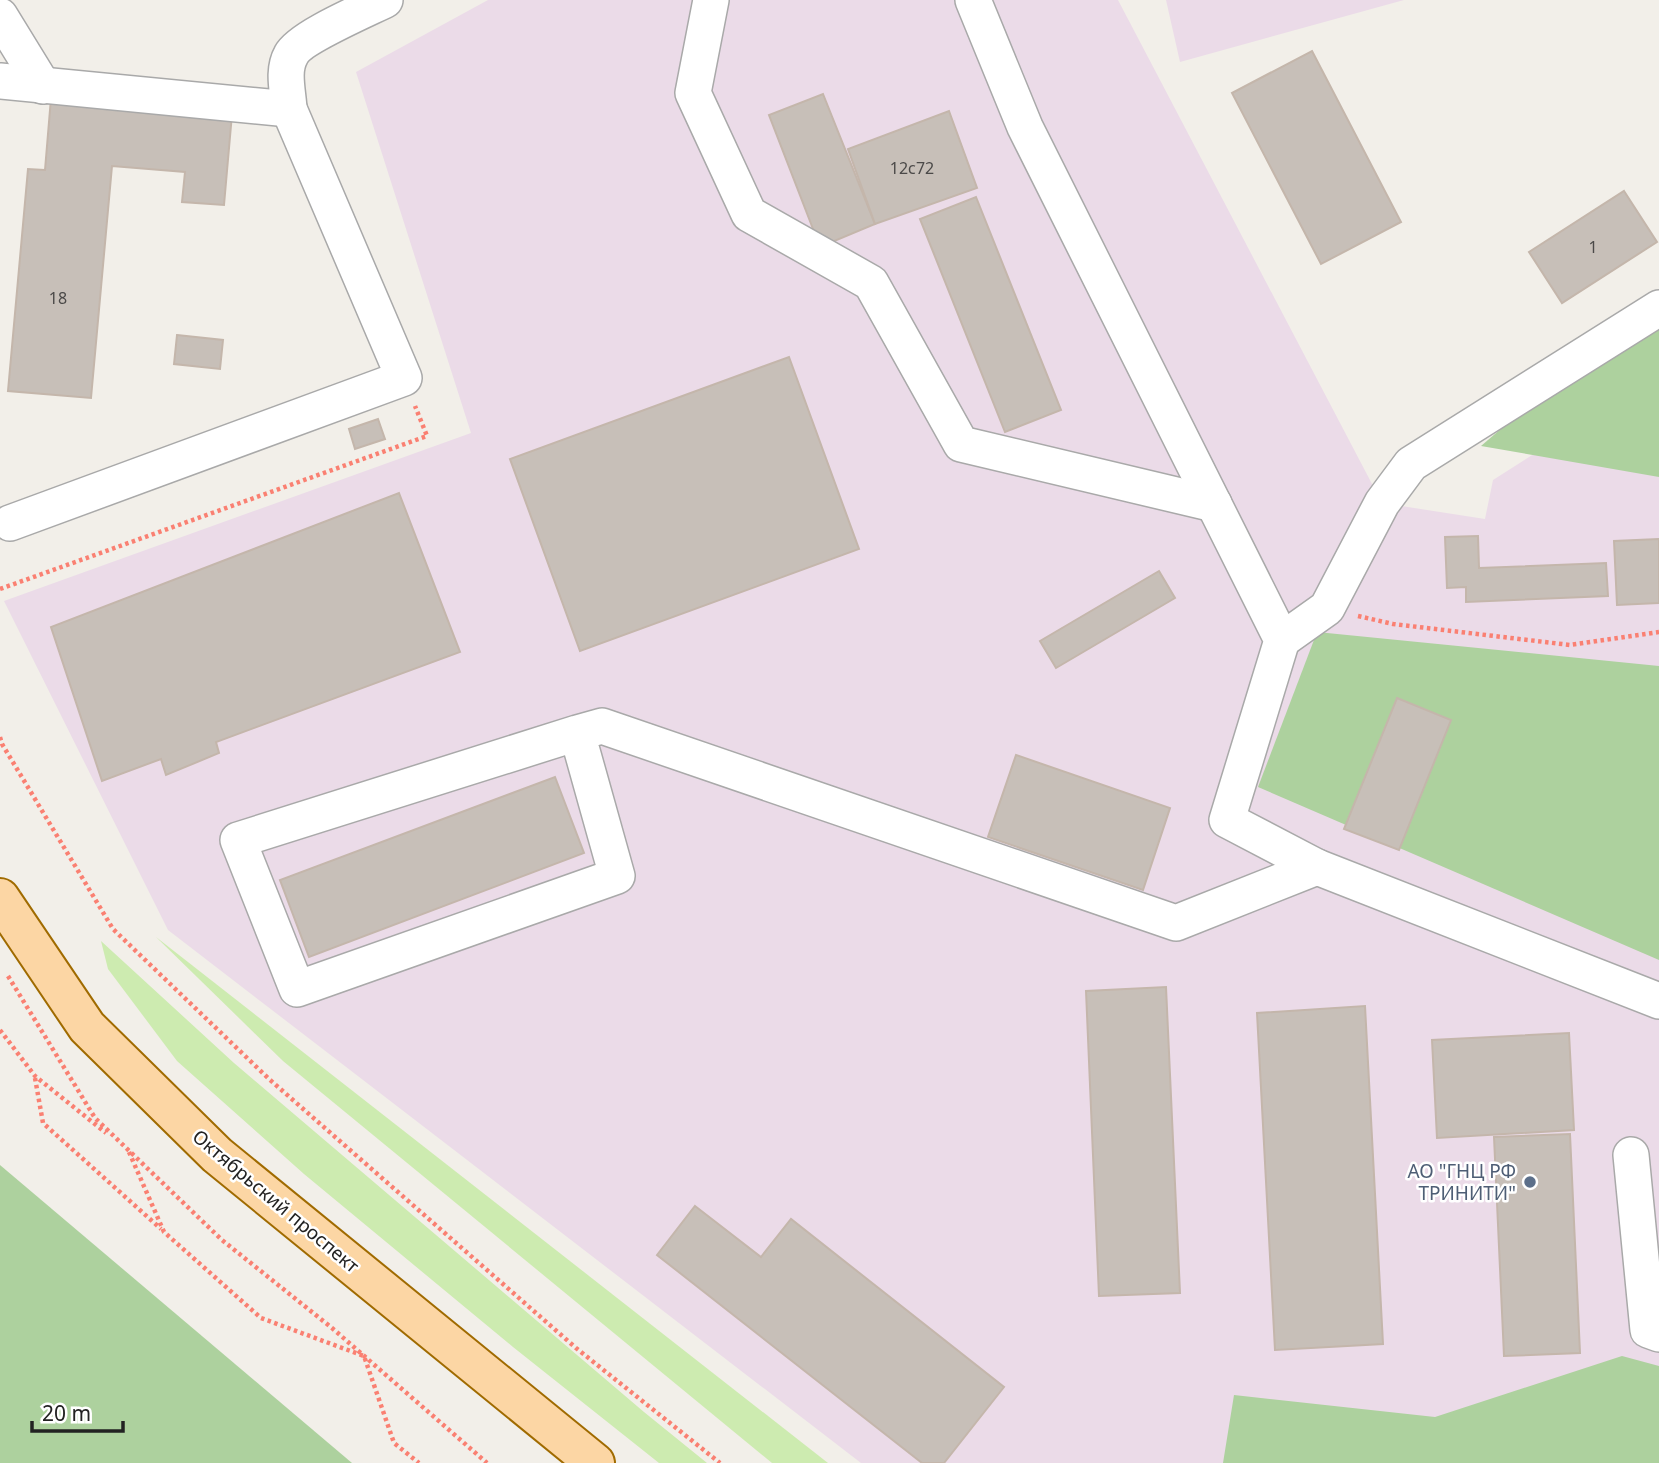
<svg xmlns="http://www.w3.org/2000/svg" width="1659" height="1463" viewBox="0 0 1659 1463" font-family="'Noto Sans',sans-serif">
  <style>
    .industrial { fill: #ebdbe8 }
    .grass { fill: #cdebb0 }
    .forest { fill: #add19e }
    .building { fill: #c7bfb8; stroke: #c4b6ab; stroke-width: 2 }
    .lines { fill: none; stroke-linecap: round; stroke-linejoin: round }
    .minor-casing { stroke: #a9a9a9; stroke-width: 38 }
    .major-casing { stroke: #a06b00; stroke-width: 42 }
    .path { stroke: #fa8072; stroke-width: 4.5; stroke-dasharray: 3.5 3.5; stroke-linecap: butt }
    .minor { stroke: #fff; stroke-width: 35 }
    .major { stroke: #fcd6a4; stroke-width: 38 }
    .service-dot { fill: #5c6f8a; stroke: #fff; stroke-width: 2.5 }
    .labels { text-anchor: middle; stroke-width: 5; stroke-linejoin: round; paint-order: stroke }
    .number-label { font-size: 16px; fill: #4b4948 }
    .service-label { font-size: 19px; fill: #4e5e75; stroke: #fff; text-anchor: end }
    .street-label { font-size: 19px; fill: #222; stroke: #fff }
  </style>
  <rect width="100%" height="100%" fill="#f2efe9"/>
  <!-- industrial -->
  <g class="industrial">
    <path d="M488,0H1118L1382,503L1485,519L1493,480L1659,374V1463H861L168,930L4,601L471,433L356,72Z"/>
    <path d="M1166,0H1404L1180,62Z"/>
  </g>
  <!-- grass -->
  <g class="grass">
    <path d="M156,937L828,1463H772L283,1061Z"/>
    <path d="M101,941L234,1063L644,1412L707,1463H659L513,1347L304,1174L177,1061L108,969Z"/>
  </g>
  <!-- forest -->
  <g class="forest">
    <path d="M1659,293V477L1481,446Z"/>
    <path d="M1317,632L1659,666V960L1258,787Z"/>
    <path d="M0,1165L352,1463H0Z"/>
    <path d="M1622,1356L1659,1366V1463H1223L1234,1395L1435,1417Z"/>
  </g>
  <!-- building -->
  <g class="building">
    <path d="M1312,51L1401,222L1321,264L1232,93Z"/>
    <path d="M823,94L875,224L820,247L769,115Z"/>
    <path d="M51,98L232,114L224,205L182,202L185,172L112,166L91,398L8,391L28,169L45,170Z"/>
    <path d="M949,111L977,188L875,224L848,149Z"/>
    <path d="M1624,191L1657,242L1562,303L1529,252Z"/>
    <path d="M976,197L1061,410L1005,432L920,219Z"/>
    <path d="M177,335L223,340L220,369L174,364Z"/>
    <path d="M789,357L859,549L580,651L510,459Z"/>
    <path d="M378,419L385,439L355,449L349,429Z"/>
    <path d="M399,493L460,652L216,742L219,753L166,775L161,759L102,781L51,627Z"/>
    <path d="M1478,536L1479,568L1606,563L1608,596L1466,602V587L1447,588L1445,537Z"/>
    <path d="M1659,539V603L1617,605L1614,541Z"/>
    <path d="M1159,571L1175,598L1056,668L1040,641Z"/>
    <path d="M1397,698L1451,720L1399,850L1344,829Z"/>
    <path d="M1016,755L1170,808L1143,890L988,837Z"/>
    <path d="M555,777L584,853L309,957L280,880Z"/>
    <path d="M1166,987L1180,1293L1099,1296L1086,991Z"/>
    <path d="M1365,1006L1383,1344L1275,1350L1257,1013Z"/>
    <path d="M1569,1033L1574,1130L1437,1138L1432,1040Z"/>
    <path d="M1570,1134L1580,1353L1504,1356L1494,1137Z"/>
    <path d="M695,1206L761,1257L791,1219L1004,1387L944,1463H922L657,1255Z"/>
  </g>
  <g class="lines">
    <!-- minor casing -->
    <g class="minor-casing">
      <g id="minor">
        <path d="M711,0L693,93L749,214L871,283L961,444L1214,504"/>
        <path d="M973,0L1025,127L1282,640L1227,820L1317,867"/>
        <path d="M0,16L43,86"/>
        <path d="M0,81L289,109C288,91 282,71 291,55C299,38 365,10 385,0"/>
        <path d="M10,523L404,378L289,109"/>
        <path d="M1282,640L1327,608L1382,503L1411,464L1659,308"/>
        <path d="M577,733L617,876L297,989L238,840L577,733L602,726L1176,923L1317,867L1659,1001"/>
        <path d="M1631,1155L1648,1330L1659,1334"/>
      </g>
    </g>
    <!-- major casing -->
    <g class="major-casing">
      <path id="major" d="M0,898L87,1027L217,1155L595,1463"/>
    </g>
    <!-- path -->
    <g class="path">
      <path d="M0,589L427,436L415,406"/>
      <path d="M1358,616L1393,624L1570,645L1659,632"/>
      <path d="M0,737L2,744L113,929L269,1079L576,1348L720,1463"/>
      <path d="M8,976L95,1118L222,1240L332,1328L487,1463"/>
      <path d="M0,1030L35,1076L106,1133"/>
      <path d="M35,1078L43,1123L161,1229"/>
      <path d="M129,1152L164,1232L261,1318L364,1356L394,1443L419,1463"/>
    </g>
    <!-- minor -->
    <use href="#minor" class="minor"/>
    <!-- major -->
    <use href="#major" class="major"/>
  </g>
  <!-- markers -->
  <circle class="service-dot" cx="1530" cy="1182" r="7"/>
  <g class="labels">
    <!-- number labels -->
    <g class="number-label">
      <text x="912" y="174">12с72</text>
      <text x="1593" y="253">1</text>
      <text x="58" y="304">18</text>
    </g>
    <!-- service labels -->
    <g class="service-label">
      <text x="1516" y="1178">АО "ГНЦ РФ<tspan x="1516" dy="22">ТРИНИТИ"</tspan></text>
    </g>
    <!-- street labels -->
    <g class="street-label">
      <text transform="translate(276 1201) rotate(40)" y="7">Октябрьский проспект</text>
    </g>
  </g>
  <!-- scale -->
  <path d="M32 1421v10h91v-10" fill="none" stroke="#222222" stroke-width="3.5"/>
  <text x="42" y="1421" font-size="21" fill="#222222" stroke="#ffffff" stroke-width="5" paint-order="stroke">20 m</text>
</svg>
